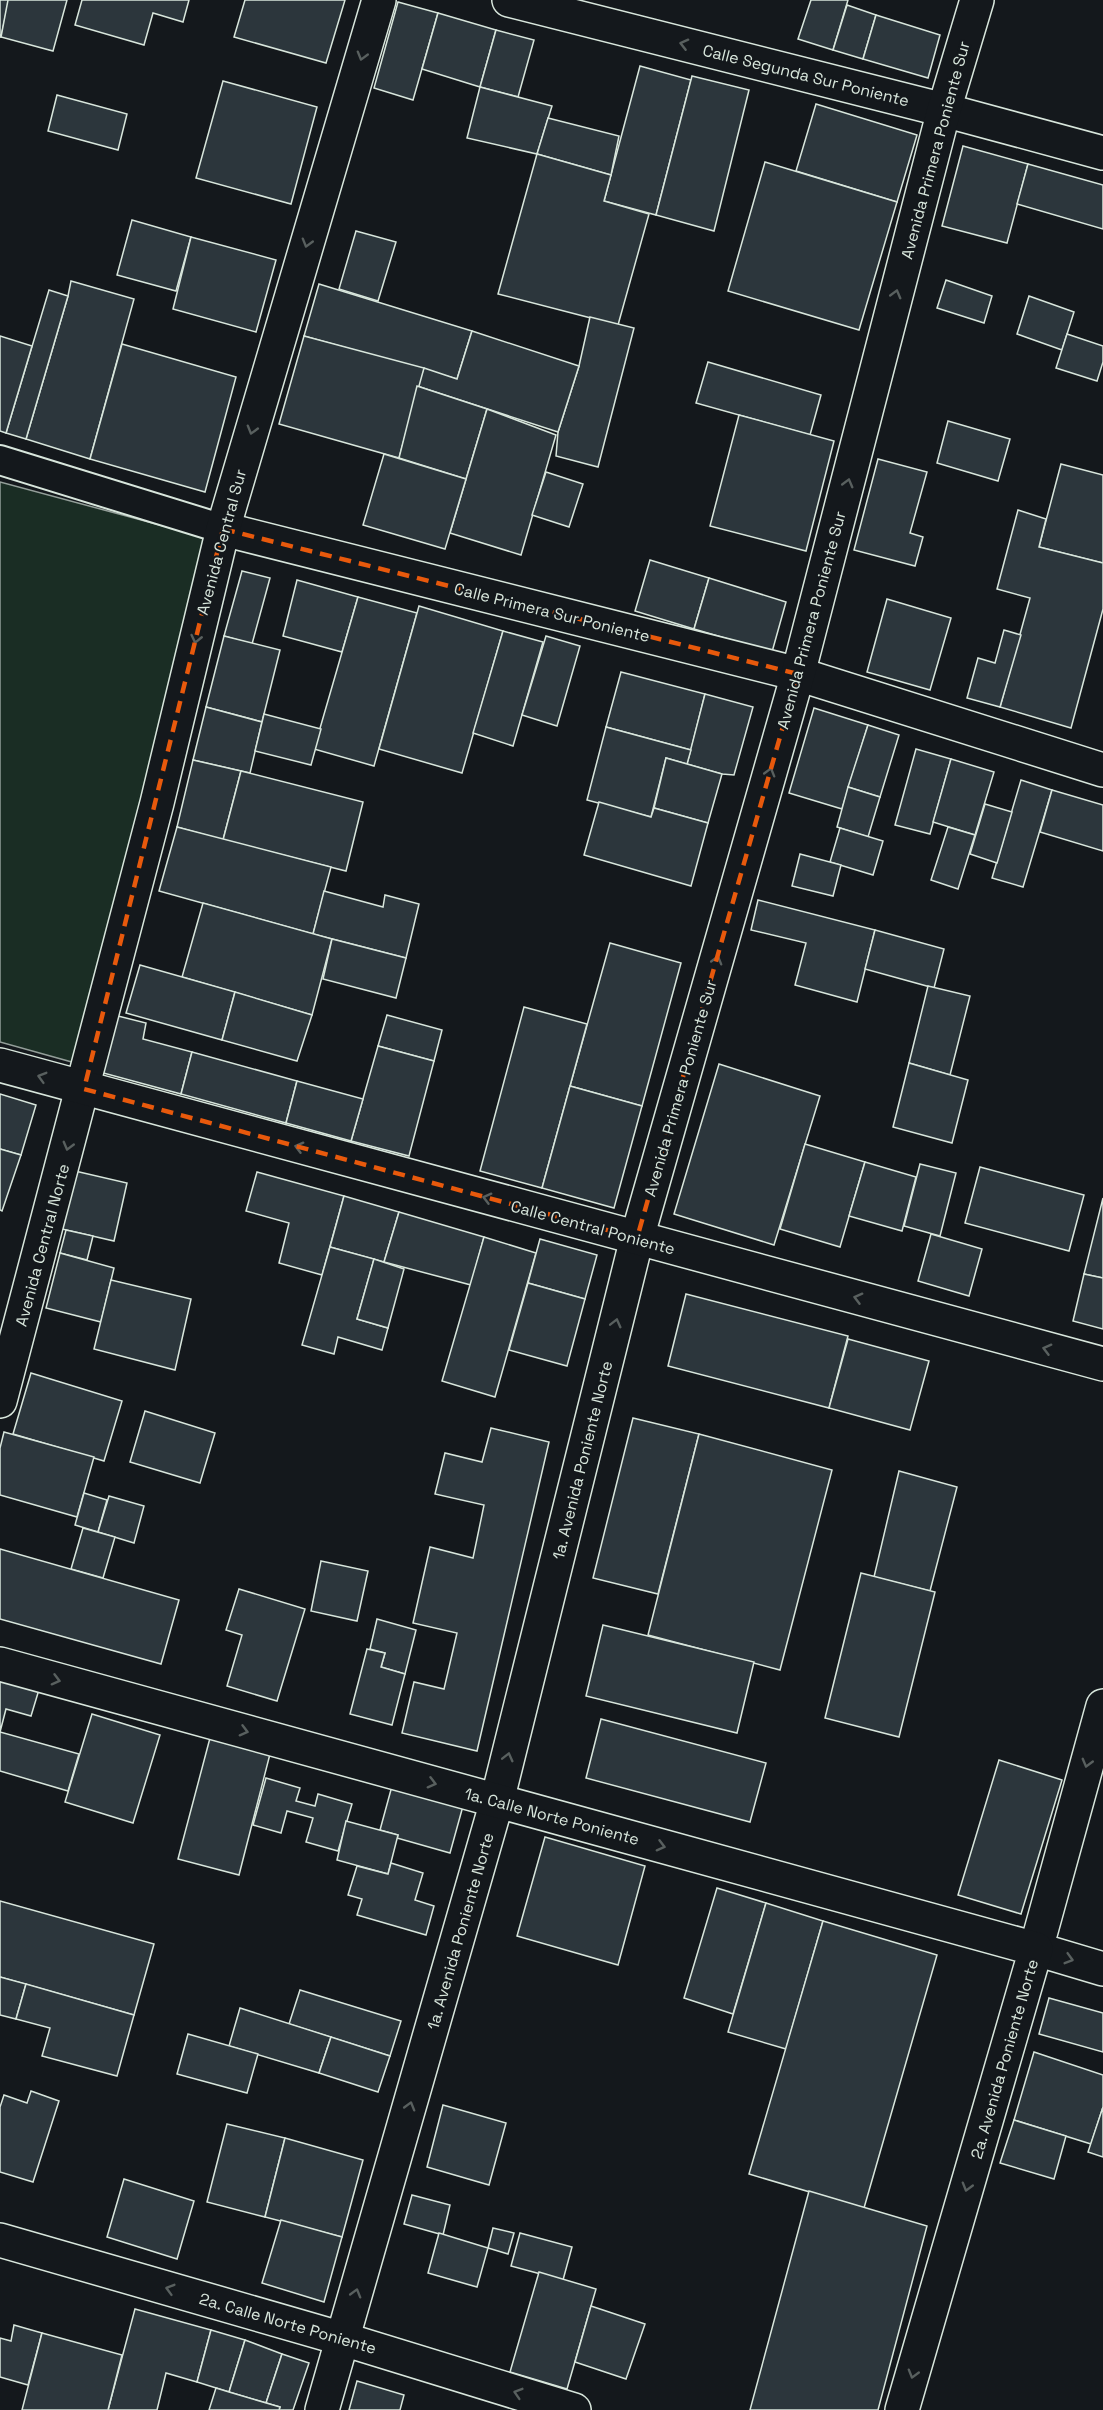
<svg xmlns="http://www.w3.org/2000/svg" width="1103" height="2410" viewBox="0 0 1103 2410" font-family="'Space Grotesk',sans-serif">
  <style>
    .green { fill: #1a2d24; stroke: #939e99; stroke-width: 1.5 }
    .building { fill: #2c363c; stroke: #d8e6dc; stroke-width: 1.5 }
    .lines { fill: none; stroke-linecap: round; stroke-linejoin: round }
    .pedestrian-casing { stroke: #d8e6dc; stroke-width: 32 }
    .minor-casing { stroke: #d8e6dc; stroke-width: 36 }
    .tertiary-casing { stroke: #d8e6dc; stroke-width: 36 }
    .secondary-casing { stroke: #d8e6dc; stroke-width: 36 }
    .pedestrian { stroke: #14181c; stroke-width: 28 }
    .minor { stroke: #14181c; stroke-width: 33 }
    .tertiary { stroke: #14181c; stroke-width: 33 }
    .secondary { stroke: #14181c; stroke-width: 33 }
    .oneway { stroke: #59605f }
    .marked { fill: none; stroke: #e8590c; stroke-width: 4.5; stroke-dasharray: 12 8; stroke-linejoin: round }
    .labels { text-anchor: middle; stroke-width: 4.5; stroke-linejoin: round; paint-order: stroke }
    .street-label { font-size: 16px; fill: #d8e6dc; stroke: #14181c }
  </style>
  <rect width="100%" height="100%" fill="#14181c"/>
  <!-- green -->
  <path class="green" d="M0,482L208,538L79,1064L0,1042Z"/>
  <!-- building -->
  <g class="building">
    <path d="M0,0H9L1,37H0Z"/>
    <path d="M8,0H67L53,51L1,37Z"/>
    <path d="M82,0H189L183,22L153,13L144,45L75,25Z"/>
    <path d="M245,0H345L326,63L234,37Z"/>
    <path d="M811,0H848L833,50L798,39Z"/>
    <path d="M398,2L438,13L413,100L374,88Z"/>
    <path d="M847,5L876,15L863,59L833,50Z"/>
    <path d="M438,13L496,30L480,87L422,69Z"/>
    <path d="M876,15L940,35L928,78L863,59Z"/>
    <path d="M496,30L534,40L518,97L480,87Z"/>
    <path d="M640,66L691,80L656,215L604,201Z"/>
    <path d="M692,76L749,90L714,231L656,215Z"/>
    <path d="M223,81L317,107L291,204L196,178Z"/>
    <path d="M480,87L552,106L537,154L467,138Z"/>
    <path d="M57,95L127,114L118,150L48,131Z"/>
    <path d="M816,104L917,135L897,202L796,171Z"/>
    <path d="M548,118L619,136L611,175L537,154Z"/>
    <path d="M963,146L1028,164L1007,243L942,226Z"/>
    <path d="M537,154L611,175L604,201L649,214L618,325L498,294Z"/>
    <path d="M765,162L897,202L859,330L728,291Z"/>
    <path d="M1028,164L1103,185V229L1017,204Z"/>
    <path d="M132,220L191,237L176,291L117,275Z"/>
    <path d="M356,231L396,242L378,301L339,289Z"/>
    <path d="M191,237L276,260L256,332L173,309Z"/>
    <path d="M946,280L992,296L984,323L937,308Z"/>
    <path d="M71,281L134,299L90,459L26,439L68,296Z"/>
    <path d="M319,284L472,331L457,379L304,336Z"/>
    <path d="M49,290L68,296L26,439L6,433Z"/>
    <path d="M1029,296L1074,312L1062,350L1017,334Z"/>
    <path d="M590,317L634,328L598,467L556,456L558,432L579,366Z"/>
    <path d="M472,331L579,366L558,432L417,386L424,368L457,379Z"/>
    <path d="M1067,334L1103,346V362L1097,381L1056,368Z"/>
    <path d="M0,336L32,346L6,433L0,431Z"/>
    <path d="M304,336L424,368L399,458L279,424Z"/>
    <path d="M122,344L236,377L205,492L90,459Z"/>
    <path d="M708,362L821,395L810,435L696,403Z"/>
    <path d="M417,386L487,409L466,479L399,458Z"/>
    <path d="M487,409L556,435L521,555L450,533Z"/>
    <path d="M739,415L834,441L806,551L710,526Z"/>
    <path d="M948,421L1010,439L998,481L937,463Z"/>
    <path d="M384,454L466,479L445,549L363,525Z"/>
    <path d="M878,459L927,472L910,533L923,537L915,566L854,550Z"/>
    <path d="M1061,464L1103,475V563L1039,547Z"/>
    <path d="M546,472L583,484L569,527L532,515Z"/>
    <path d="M1018,510L1046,519L1039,547L1103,563V609L1071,728L1000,707L1030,598L997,589Z"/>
    <path d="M650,560L709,578L694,629L635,611Z"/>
    <path d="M242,571L270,578L252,644L224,636Z"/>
    <path d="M709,578L786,602L772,652L694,629Z"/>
    <path d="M297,580L358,597L342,652L283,636Z"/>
    <path d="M358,597L417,613L374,766L314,749Z"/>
    <path d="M887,599L951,618L930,690L867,672Z"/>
    <path d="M419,606L503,631L462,773L379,749Z"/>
    <path d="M1004,630L1021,635L1000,707L967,698L978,658L995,663Z"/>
    <path d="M503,631L543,642L513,746L473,733Z"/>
    <path d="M224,636L280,650L262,722L206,707Z"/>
    <path d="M546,636L580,646L557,726L522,715Z"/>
    <path d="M621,672L705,694L691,750L606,727Z"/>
    <path d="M705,694L753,707L734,775L722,774L687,764Z"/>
    <path d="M206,707L262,722L250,773L193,760Z"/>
    <path d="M814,708L868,725L842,809L789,793Z"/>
    <path d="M264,714L321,729L311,765L255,751Z"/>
    <path d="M868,725L899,735L880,797L848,787Z"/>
    <path d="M606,727L691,750L687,764L666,758L651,817L587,800Z"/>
    <path d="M916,749L951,759L930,834L895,825Z"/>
    <path d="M666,758L722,774L708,823L654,808Z"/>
    <path d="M951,759L994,772L975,835L933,822Z"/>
    <path d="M193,760L241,771L223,840L177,827Z"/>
    <path d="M241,771L363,802L346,871L223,840Z"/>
    <path d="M1021,780L1052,790L1023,887L992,878Z"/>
    <path d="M848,787L880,797L868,837L837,827Z"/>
    <path d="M1052,790L1103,805V851L1040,832Z"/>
    <path d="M599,802L651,817L654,808L708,823L691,886L584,855Z"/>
    <path d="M985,804L1012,812L997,863L970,854Z"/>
    <path d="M177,827L331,867L313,934L159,891Z"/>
    <path d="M948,827L975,835L958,889L931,880Z"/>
    <path d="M840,828L883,841L873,875L830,862Z"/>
    <path d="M800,854L841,865L833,896L792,886Z"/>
    <path d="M324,891L383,907L385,895L419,904L406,958L313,934Z"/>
    <path d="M758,900L875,930L857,1002L795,985L806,943L751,930Z"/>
    <path d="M203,903L332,939L312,1015L182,977Z"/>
    <path d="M875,930L944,949L934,988L865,969Z"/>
    <path d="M332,939L406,958L396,998L323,979Z"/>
    <path d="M610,943L681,963L642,1106L570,1086Z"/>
    <path d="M140,965L235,992L222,1040L126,1013Z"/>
    <path d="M928,986L970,996L950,1075L909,1063Z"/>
    <path d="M235,992L312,1015L297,1061L222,1040Z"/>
    <path d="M524,1007L587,1024L542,1188L480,1171Z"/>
    <path d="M110,1014L146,1023L143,1039L192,1052L181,1094L96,1071Z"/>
    <path d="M387,1015L442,1030L434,1061L378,1046Z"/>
    <path d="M378,1046L434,1061L409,1156L351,1141Z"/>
    <path d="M192,1052L297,1081L286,1123L181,1094Z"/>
    <path d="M909,1063L968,1080L952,1143L893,1127Z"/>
    <path d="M719,1064L820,1096L774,1245L674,1214Z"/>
    <path d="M297,1081L363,1099L351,1141L286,1123Z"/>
    <path d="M570,1086L642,1106L614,1208L542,1188Z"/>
    <path d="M0,1094L36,1105L21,1155L0,1149Z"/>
    <path d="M805,1144L865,1162L840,1247L780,1229Z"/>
    <path d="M0,1149L21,1155L2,1211L0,1210Z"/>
    <path d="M865,1162L916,1177L902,1231L849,1216Z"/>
    <path d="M920,1164L956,1173L940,1236L904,1226Z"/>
    <path d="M980,1167L1084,1195L1069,1251L965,1223Z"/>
    <path d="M75,1171L127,1183L114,1241L62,1229Z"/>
    <path d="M257,1172L344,1196L322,1275L279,1263L289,1223L246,1211Z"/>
    <path d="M344,1196L399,1212L384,1262L330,1247Z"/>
    <path d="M1103,1198V1278L1084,1274Z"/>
    <path d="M399,1212L484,1237L471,1285L384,1262Z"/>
    <path d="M66,1230L93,1236L87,1260L60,1253Z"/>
    <path d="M931,1234L982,1249L969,1296L918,1281Z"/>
    <path d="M484,1237L536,1253L495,1397L442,1381Z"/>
    <path d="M540,1239L597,1255L585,1299L528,1283Z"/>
    <path d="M330,1247L374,1259L357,1319L388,1328L382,1350L338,1337L334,1354L302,1345Z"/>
    <path d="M60,1253L114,1268L101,1322L46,1308Z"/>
    <path d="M374,1259L404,1269L388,1328L357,1319Z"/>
    <path d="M1084,1274L1103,1278V1329L1073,1321Z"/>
    <path d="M111,1280L191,1299L175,1370L94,1349Z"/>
    <path d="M528,1283L585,1299L567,1366L509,1350Z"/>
    <path d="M686,1294L848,1336L829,1408L668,1366Z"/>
    <path d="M848,1339L929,1361L910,1430L829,1408Z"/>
    <path d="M31,1373L122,1401L104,1461L13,1434Z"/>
    <path d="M145,1411L215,1433L200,1483L130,1462Z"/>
    <path d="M633,1418L699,1434L658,1594L593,1578Z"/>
    <path d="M491,1428L549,1442L477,1751L402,1733L414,1682L444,1689L457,1633L413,1623L430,1547L473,1558L484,1505L435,1494L445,1453L482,1462Z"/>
    <path d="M4,1432L94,1457L77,1517L0,1495V1448Z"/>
    <path d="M699,1434L832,1470L780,1670L648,1635Z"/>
    <path d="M899,1471L957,1487L930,1591L874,1577Z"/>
    <path d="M84,1493L107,1500L98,1532L75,1525Z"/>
    <path d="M109,1496L144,1506L134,1543L98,1532Z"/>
    <path d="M83,1528L115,1537L103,1578L71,1569Z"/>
    <path d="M0,1549L179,1600L161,1664L0,1619Z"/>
    <path d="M321,1561L368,1571L357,1621L311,1611Z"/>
    <path d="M861,1573L935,1592L899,1737L825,1718Z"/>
    <path d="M239,1589L305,1609L277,1701L227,1686L242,1635L226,1630Z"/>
    <path d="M377,1619L416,1630L405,1674L381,1667L385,1653L370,1649Z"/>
    <path d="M603,1625L754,1662L737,1733L586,1696Z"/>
    <path d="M367,1649L385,1653L381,1667L405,1674L392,1725L350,1714Z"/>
    <path d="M0,1672L41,1683L31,1716L6,1709L0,1732L79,1754L68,1791L0,1771Z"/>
    <path d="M92,1714L160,1735L133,1823L65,1802Z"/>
    <path d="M601,1719L766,1763L750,1822L586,1778Z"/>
    <path d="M210,1738L270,1754L239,1875L178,1859Z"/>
    <path d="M999,1760L1062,1780L1021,1914L958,1895Z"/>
    <path d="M266,1778L300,1788L296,1801L315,1806L318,1794L352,1804L338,1851L306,1842L313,1818L287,1811L281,1833L253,1825Z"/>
    <path d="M392,1786L463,1806L450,1853L397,1838L398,1835L380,1830Z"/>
    <path d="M346,1821L398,1835L388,1874L337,1860Z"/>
    <path d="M545,1837L645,1866L618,1965L517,1936Z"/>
    <path d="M391,1863L423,1873L415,1900L434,1906L426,1935L357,1915L362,1899L348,1895L357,1866L388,1874Z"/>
    <path d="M717,1888L766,1903L733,2014L684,1998Z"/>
    <path d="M0,1901L154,1944L134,2015L0,1977Z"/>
    <path d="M766,1903L823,1921L786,2049L728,2032Z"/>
    <path d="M823,1921L937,1955L864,2208L749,2174Z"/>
    <path d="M0,1977L26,1984L16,2019L0,2015Z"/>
    <path d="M26,1984L134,2015L117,2076L42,2056L50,2028L16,2019Z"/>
    <path d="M300,1990L401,2021L390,2056L289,2024Z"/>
    <path d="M1049,1998L1103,2013V2052L1039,2034Z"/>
    <path d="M240,2008L331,2037L319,2073L229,2046Z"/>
    <path d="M188,2034L258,2054L247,2093L177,2074Z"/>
    <path d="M331,2037L390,2056L378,2092L319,2073Z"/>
    <path d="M1034,2052L1103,2075V2107L1091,2144L1014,2120Z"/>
    <path d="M31,2091L59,2101L33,2182L0,2172V2107L4,2095L27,2103Z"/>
    <path d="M443,2105L506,2123L489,2185L427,2167Z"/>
    <path d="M1103,2107V2157L1088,2152Z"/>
    <path d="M1014,2120L1066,2136L1054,2179L1000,2163Z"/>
    <path d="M227,2124L285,2138L265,2217L207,2202Z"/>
    <path d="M285,2138L363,2160L342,2237L265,2217Z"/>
    <path d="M124,2179L194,2201L177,2259L107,2237Z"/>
    <path d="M809,2191L927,2226L878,2410H750Z"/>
    <path d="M412,2195L450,2205L443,2235L404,2224Z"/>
    <path d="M281,2220L342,2237L324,2302L262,2283Z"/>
    <path d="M493,2228L514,2233L508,2254L488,2248Z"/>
    <path d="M439,2233L488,2248L477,2287L428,2273Z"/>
    <path d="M520,2233L572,2247L563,2280L511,2266Z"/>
    <path d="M539,2272L596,2289L567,2389L510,2372Z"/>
    <path d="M591,2306L645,2324L626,2379L575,2362Z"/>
    <path d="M135,2309L211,2330L197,2382L166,2373L157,2410H108Z"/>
    <path d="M14,2325L42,2333L28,2385L0,2377V2338L11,2341Z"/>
    <path d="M211,2330L245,2340L229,2392L197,2382Z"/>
    <path d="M42,2333L122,2355L108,2410H22Z"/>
    <path d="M245,2340L282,2354L266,2403L229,2392Z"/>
    <path d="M282,2354L309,2363L293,2410H279L280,2407L266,2403Z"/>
    <path d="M357,2381L404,2395L400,2410H349Z"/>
    <path d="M216,2388L229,2392L280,2407L279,2410H209Z"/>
  </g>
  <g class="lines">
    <!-- pedestrian casing -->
    <g class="pedestrian-casing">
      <path id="pedestrian" d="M0,460L223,529"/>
    </g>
    <!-- minor casing -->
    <g class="minor-casing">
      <g id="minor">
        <path d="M509,0L944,110L1103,153"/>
        <path d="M223,529L798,674L1103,770"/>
        <path d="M1103,1706L1036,1949L1103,1969"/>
        <path d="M0,2240L343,2339L574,2410"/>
      </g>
    </g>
    <!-- tertiary casing -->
    <g class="tertiary-casing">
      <g id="tertiary">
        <path d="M0,1401L157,803L223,529L379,0"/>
        <path d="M322,2410L497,1801L637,1238L798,674L944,110L977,0"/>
      </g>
    </g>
    <!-- secondary casing -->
    <g class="secondary-casing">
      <g id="secondary">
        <path d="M0,1065L1103,1364"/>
        <path d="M0,1664L1036,1949L902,2410"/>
      </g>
    </g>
    <!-- pedestrian -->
    <use href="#pedestrian" class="pedestrian"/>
    <!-- minor -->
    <use href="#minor" class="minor"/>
    <!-- tertiary -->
    <use href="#tertiary" class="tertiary"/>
    <!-- secondary -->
    <use href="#secondary" class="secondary"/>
  </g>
  <!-- one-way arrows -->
  <defs><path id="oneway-chevron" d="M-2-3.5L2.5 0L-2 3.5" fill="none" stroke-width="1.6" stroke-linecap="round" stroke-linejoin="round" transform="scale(1.5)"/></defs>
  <g class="oneway">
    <use href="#oneway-chevron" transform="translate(684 44) rotate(-166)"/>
    <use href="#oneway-chevron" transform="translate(362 56) rotate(106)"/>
    <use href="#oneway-chevron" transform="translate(307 243) rotate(106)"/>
    <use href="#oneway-chevron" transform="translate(896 294) rotate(-75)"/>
    <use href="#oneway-chevron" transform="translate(252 430) rotate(106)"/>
    <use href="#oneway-chevron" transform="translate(848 483) rotate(-75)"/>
    <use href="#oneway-chevron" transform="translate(196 639) rotate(103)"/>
    <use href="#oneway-chevron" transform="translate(770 772) rotate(-74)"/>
    <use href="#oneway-chevron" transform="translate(717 960) rotate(-74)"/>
    <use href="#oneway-chevron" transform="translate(42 1077) rotate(-164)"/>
    <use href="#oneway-chevron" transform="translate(68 1146) rotate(105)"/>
    <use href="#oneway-chevron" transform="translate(299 1147) rotate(-165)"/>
    <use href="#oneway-chevron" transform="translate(487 1198) rotate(-165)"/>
    <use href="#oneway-chevron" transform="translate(858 1298) rotate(-165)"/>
    <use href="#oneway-chevron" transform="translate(616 1323) rotate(-76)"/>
    <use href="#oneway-chevron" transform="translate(1047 1349) rotate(-165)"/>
    <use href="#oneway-chevron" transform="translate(56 1680) rotate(15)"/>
    <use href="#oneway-chevron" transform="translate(244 1731) rotate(15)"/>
    <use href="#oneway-chevron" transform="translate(508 1757) rotate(-76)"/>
    <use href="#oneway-chevron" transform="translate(1087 1763) rotate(105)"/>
    <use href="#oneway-chevron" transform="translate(432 1783) rotate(15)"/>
    <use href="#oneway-chevron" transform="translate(661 1846) rotate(15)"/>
    <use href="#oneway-chevron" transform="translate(1069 1959) rotate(16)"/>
    <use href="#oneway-chevron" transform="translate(410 2106) rotate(-74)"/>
    <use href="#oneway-chevron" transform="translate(967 2187) rotate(106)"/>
    <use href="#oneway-chevron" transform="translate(170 2289) rotate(-164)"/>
    <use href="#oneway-chevron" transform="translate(356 2293) rotate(-74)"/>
    <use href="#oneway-chevron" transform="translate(913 2374) rotate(106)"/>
    <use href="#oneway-chevron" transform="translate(518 2393) rotate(-163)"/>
  </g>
  <!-- marked area -->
  <path class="marked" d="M223,529L798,674L637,1238L84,1089Z"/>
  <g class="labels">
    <!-- street labels -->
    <g class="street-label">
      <text transform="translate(806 75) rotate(14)" y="6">Calle Segunda Sur Poniente</text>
      <text transform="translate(935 150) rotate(-75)" y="6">Avenida Primera Poniente Sur</text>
      <text transform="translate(221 542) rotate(-75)" y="6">Avenida Central Sur</text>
      <text transform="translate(552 612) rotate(14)" y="6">Calle Primera Sur Poniente</text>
      <text transform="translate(811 620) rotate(-75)" y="6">Avenida Primera Poniente Sur</text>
      <text transform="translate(680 1088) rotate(-74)" y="6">Avenida Primera Poniente Sur</text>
      <text transform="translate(593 1227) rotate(15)" y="6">Calle Central Poniente</text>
      <text transform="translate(42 1245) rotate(-75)" y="6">Avenida Central Norte</text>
      <text transform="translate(582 1460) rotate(-76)" y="6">1a. Avenida Poniente Norte</text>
      <text transform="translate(552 1816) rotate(15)" y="6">1a. Calle Norte Poniente</text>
      <text transform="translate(460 1931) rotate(-74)" y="6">1a. Avenida Poniente Norte</text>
      <text transform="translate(1004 2059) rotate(-74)" y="6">2a. Avenida Poniente Norte</text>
      <text transform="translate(288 2323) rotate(16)" y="6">2a. Calle Norte Poniente</text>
    </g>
  </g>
</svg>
